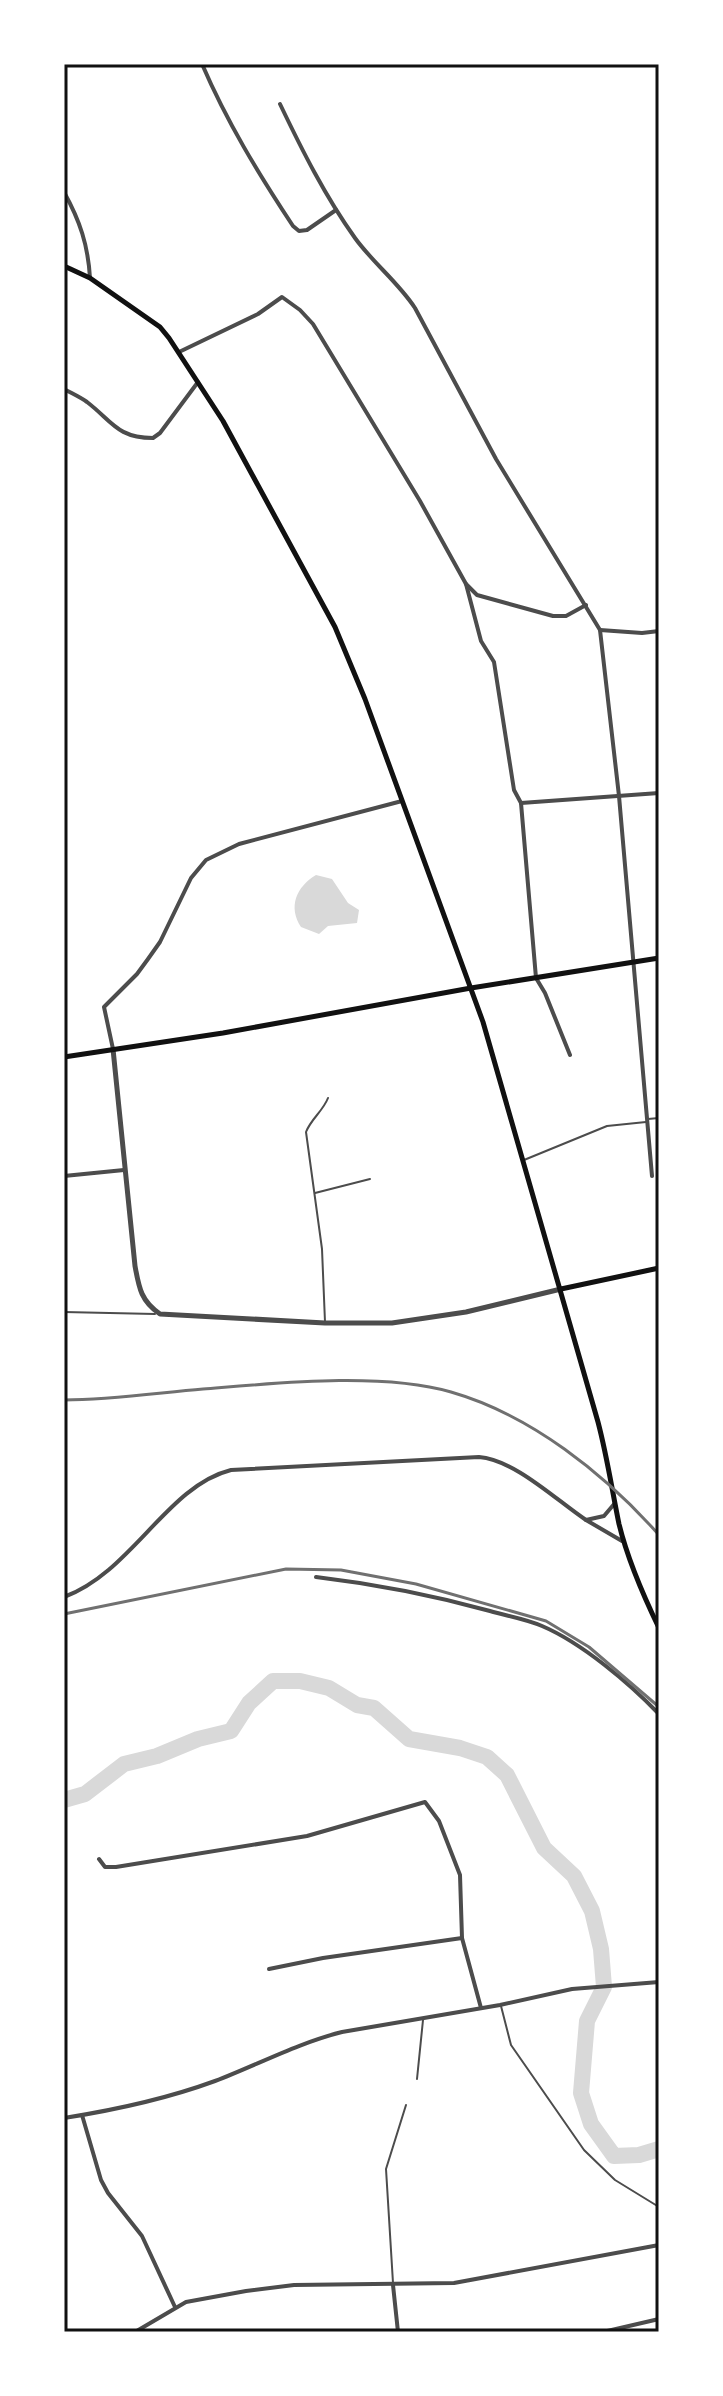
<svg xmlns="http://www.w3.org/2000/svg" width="723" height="2396" viewBox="0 0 723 2396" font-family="'Open Sans',sans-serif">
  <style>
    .water { fill: #d9d9d9 }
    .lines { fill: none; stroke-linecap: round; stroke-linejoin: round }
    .river { stroke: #d9d9d9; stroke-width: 16 }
    .service { stroke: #4c4c4c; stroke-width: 2 }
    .minor { stroke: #4c4c4c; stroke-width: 4 }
    .tertiary { stroke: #4c4c4c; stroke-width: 5 }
    .secondary { stroke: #111; stroke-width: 5 }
    .rail { stroke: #707070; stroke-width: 3 }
    .neatline { fill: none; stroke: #111; stroke-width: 3 }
  </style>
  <rect width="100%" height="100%" fill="#fff"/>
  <!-- water -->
  <path class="water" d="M316,875L332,879L348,903L359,910L357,923L328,926L319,934L301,927C288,907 296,887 316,875Z"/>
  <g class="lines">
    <!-- river -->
    <path class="river" d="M64,1800L85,1794L124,1764L157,1756L198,1739L231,1731L249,1703L273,1681H300L329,1688L357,1705L374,1708L409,1739L460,1748L487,1757L507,1775L544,1848L574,1876L592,1911L601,1949L604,1987L587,2021L581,2093L591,2124L614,2156L639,2155L659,2149"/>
    <!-- service -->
    <g class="service">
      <path d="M648,1119L659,1118"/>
      <path d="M524,1160L607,1126L646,1122"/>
      <path d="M315,1193L370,1179"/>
      <path d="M64,1312L155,1314"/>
      <path d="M325,1322L322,1249L306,1132C311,1119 323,1111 328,1098"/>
      <path d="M501,2006L511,2045L584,2150L615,2180L659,2207"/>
      <path d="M417,2079L423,2020"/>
      <path d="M393,2283L386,2169L406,2105"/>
    </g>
    <!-- minor -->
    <g class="minor">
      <path d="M202,64C227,122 258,173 293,226L299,231L307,230L336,210"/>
      <path d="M280,104C302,150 325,196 355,238C373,263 398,282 415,308L496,459L600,630L619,796L652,1176"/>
      <path d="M64,192C80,221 88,245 90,278"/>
      <path d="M179,352L258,314L282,297L300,310L313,324L420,501L466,584L481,641L494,662L514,790L521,803L536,978L545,993L570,1055"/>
      <path d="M64,389C71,393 80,397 87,402C112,421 117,438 153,438L160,433L198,382"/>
      <path d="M466,584L477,595L553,616H566L586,605"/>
      <path d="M600,630L642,633L659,631"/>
      <path d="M521,803L659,793"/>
      <path d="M113,1049L104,1007L137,974L148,959L160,942L191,878L206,860L239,844L402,801"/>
      <path d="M64,1176L124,1170"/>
      <path d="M586,1520L622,1541"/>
      <path d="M316,1577C375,1584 432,1595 490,1611C507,1616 526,1619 542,1626C582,1643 629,1683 659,1714"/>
      <path d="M64,1597C132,1572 167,1486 231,1470L479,1457C515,1460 556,1500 586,1520L604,1516L615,1503"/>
      <path d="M99,1859L105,1867H116L307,1836L425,1802L439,1821L460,1875L462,1938L481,2008"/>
      <path d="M269,1969L323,1958L462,1938"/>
      <path d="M82,2115L101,2180L108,2193L142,2236L175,2307"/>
      <path d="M64,2118C115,2110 166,2099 215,2081C257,2065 298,2043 342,2032L500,2005L572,1989L659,1982"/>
      <path d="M393,2285L398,2332"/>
      <path d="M135,2332L186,2302L246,2291L294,2285L454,2283L659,2245"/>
      <path d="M603,2332L659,2319"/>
    </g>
    <!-- tertiary -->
    <path class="tertiary" d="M113,1049L135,1266C139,1288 141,1301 160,1314L325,1323H392L466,1312L561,1289"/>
    <!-- secondary -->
    <g class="secondary">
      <path d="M64,266L90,278L160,327L169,338L223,421L335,627L365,699L483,1022L598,1422C607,1456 612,1490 619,1524C628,1561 643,1595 659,1628"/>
      <path d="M64,1057L223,1033L471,988L659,958"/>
      <path d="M561,1289L659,1268"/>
    </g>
    <!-- rail -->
    <g class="rail">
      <path d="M64,1400C111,1400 157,1393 203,1389C277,1383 381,1372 451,1392C531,1415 605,1474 659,1535"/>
      <path d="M64,1614L286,1569L341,1570L416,1584L546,1621L589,1647L659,1707"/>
    </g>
  </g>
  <!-- border -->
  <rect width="723" height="2396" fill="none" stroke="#ffffff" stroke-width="132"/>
  <rect x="66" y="66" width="591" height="2264" class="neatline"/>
</svg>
